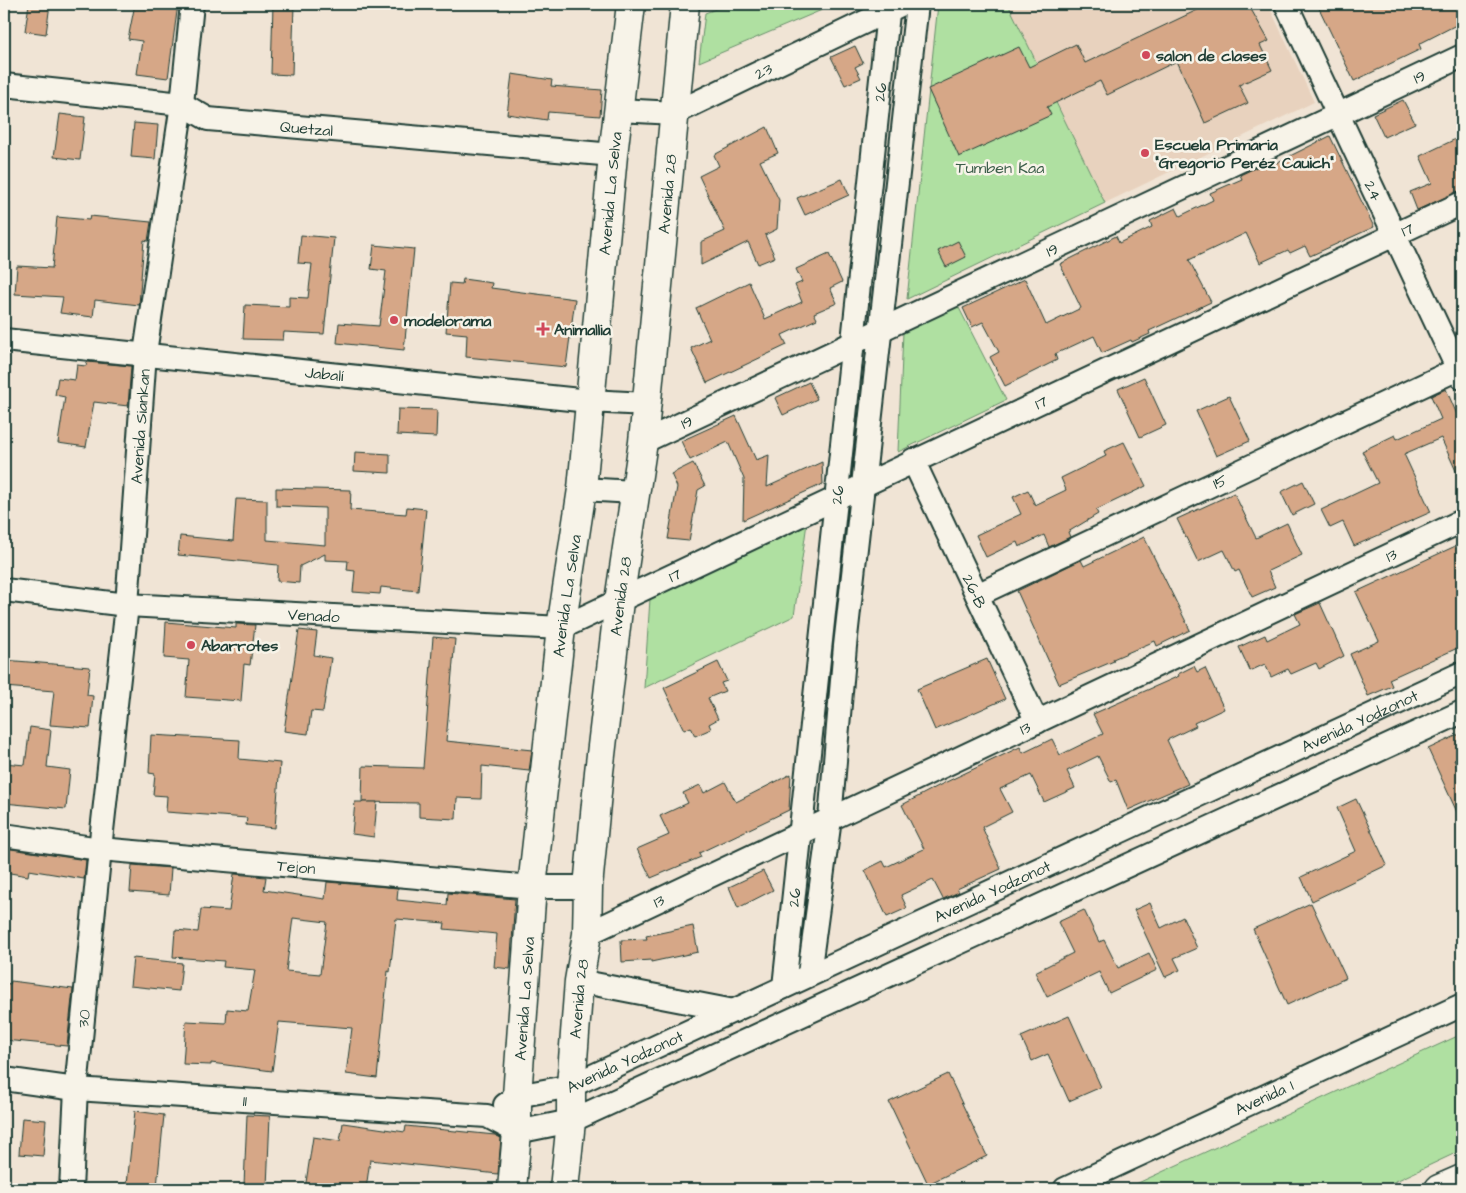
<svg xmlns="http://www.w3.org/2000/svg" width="1466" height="1193" viewBox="0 0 1466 1193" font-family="'Architects Daughter',sans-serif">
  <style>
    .built { fill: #e8d2be }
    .green { fill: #afe0a1; stroke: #678e6a }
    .building { fill: #d6a787; stroke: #1f3d34; fill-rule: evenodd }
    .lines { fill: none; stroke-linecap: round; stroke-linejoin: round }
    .minor-casing { stroke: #1f3d34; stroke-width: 26 }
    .tertiary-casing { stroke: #1f3d34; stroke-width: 31 }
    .minor { stroke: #f7f3e8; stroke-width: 22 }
    .tertiary { stroke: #f7f3e8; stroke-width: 28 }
    .poi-dot { fill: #d1495b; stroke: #f7f3e8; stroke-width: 2 }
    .labels { text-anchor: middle; stroke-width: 5; stroke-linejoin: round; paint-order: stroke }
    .poi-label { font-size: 16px; font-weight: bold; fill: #1f3d34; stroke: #f7f3e8; text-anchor: start }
    .street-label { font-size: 16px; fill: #1f3d34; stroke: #f7f3e8 }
    .park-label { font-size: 16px; fill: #3c5e4a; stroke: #f7f3e8 }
  </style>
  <rect width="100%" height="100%" fill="#f0e4d5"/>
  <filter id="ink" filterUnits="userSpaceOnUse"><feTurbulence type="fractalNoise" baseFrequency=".02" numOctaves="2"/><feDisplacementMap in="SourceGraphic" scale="10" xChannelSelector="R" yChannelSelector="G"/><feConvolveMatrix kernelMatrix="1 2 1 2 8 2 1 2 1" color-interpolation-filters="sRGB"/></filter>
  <g filter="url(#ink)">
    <!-- built -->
    <path class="built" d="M1008,4H1268L1314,102L1105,203Z"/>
    <!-- green -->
    <g class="green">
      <path d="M729,4H836L699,62L705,13Z"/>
      <path d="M938,4H1008L1105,203L907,299Z"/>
      <path d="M957,304L1006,400L898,452L903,332Z"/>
      <path d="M807,523L794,616L644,688L650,599Z"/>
      <path d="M1462,1034V1150L1379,1189H1125Z"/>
    </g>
    <!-- building -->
    <g class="building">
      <path d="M29,4H50L46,34L25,31Z"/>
      <path d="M135,4H178L168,78L137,74L142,41L128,39Z"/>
      <path d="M273,4H294L292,75L271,74Z"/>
      <path d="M1210,4H1248L1269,41L1260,45L1272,70L1239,85L1248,103L1205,123L1177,61L1107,95L1100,81L1047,107L1051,115L959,157L928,89L1019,47L1029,67L1076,44L1085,63Z"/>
      <path d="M1317,4H1462V22L1419,44L1421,49L1354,81Z"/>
      <path d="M855,46L863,63L855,67L861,78L845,85L831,57Z"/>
      <path d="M512,74L552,80L551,86L602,90L600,116L548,112L547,120L507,114Z"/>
      <path d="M1403,100L1415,123L1384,137L1373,114Z"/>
      <path d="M60,114L85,117L80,160L54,157Z"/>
      <path d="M134,123L158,125L155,159L131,157Z"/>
      <path d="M767,127L778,153L760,161L779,200L777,229L765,235L775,257L758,264L748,242L701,265V242L725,231L699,176L719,166L714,155Z"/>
      <path d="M1330,136L1374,227L1310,256L1305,246L1290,253L1288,250L1260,263L1246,233L1189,260L1211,302L1149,331L1150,334L1132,342L1131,340L1102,353L1094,336L1055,354L1057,360L1005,386L990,357L999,352L983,322L972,327L963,308L1025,279L1046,325L1081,308L1060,264L1116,236L1119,243L1152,227L1150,221L1176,208L1180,216L1213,200L1210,193L1242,179L1240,175L1268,162L1270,166Z"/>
      <path d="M1462,136V190L1417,210L1410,192L1432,183L1420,156Z"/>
      <path d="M842,179L849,195L805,215L797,198Z"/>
      <path d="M90,216L151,222L148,241L144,240L139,305L95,300L93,317L60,313L63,297L15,294L17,266L52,268L57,217L89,220Z"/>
      <path d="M301,235L334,238L324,334L284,332L283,340L243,339L245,305L289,307V297L308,298L312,264L298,263Z"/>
      <path d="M958,241L966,257L946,267L938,251Z"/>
      <path d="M374,245L414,249L404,350L337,343L339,323L379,326L386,271L371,269Z"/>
      <path d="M829,254L842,282L830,288L837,303L814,313L817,319L782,335L787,345L707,383L691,348L710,339L696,308L749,282L765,319L802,302L795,285L802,282L796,269Z"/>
      <path d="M463,279L492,283L491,288L575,299L566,367L466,357L467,334L446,332L450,283L462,284Z"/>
      <path d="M87,362L131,366L128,406L94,402L86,447L58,443L65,397L55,395L58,378L75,380L77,365L86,366Z"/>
      <path d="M1144,377L1166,425L1140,437L1118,389Z"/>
      <path d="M809,382L817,399L783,415L775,398Z"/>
      <path d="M1446,389L1462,426V484L1441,438L1404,454L1431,512L1354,546L1343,522L1330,528L1321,510L1378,483L1362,451L1395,435L1397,439L1441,419L1431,396Z"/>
      <path d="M1229,396L1250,441L1216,456L1196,411Z"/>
      <path d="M398,409L437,410L436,437L397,435Z"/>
      <path d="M736,416L756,460L769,455L767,487L822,462L823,484L743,520L744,479L728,442L690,460L681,441Z"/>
      <path d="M1124,442L1146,486L1096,510L1098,514L1068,532L1070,537L1049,547L1044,535L1019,547L1017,542L986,557L976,535L1021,514L1013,497L1028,490L1035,505L1066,490L1061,478L1106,456L1104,451Z"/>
      <path d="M355,452L390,454V473L354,471Z"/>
      <path d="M693,463L705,486L698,490L689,541L668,539L677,487L671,474Z"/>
      <path d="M1303,481L1314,504L1292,515L1281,492Z"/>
      <path d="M276,488L351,490L350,510L406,514L407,507L426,509L418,591L381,587L380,594L353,592L355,571L347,570L348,561L325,560V554L300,566L299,583L277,581L278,565L178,555L180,536L233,541L236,499L267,500V540L325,545V508L276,506Z"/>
      <path d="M1234,493L1256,538L1287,523L1302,555L1268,571L1275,587L1252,597L1239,570L1235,572L1224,550L1198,562L1177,519Z"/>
      <path d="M1144,537L1190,630L1157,646L1155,641L1113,659L1114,661L1059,684L1017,591L1081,560L1084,566Z"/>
      <path d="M1462,543V646L1389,679L1392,686L1368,696L1350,654L1379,641L1356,592Z"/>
      <path d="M1320,603L1344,656L1319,669L1316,663L1291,674L1288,669L1271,677L1265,664L1250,671L1239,647L1265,635L1267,640L1300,624L1295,614Z"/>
      <path d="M166,622L236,628V624L255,625L250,665L244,664L241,701L186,697L189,660L164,658Z"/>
      <path d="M299,630L317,632L314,655L331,658L323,712L311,711L308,734L284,731Z"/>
      <path d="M433,637L455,639L446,741L532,750L529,771L482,766L481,799L457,798L456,819L419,817V803L362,802L363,766L423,768Z"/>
      <path d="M987,659L1005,699L935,730L917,689Z"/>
      <path d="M4,660L90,667L87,695L93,696L90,728L50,725L54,691L4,687Z"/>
      <path d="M718,662L727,681L721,683L725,691L708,698L718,719L709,724L711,729L695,736L691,727L684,730L664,688Z"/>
      <path d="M1194,666L1197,672L1205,668L1224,709L1194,723L1196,726L1167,740L1188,784L1128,810L1116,780L1111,782L1098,756L1067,771L1075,788L1044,802L1031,775L1000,789L1012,812L982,827L1001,869L957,889L959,892L943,899L933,880L901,895L907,908L887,917L865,870L883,861L886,867L924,849L902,805L942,784L1020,747L1023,753L1052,739L1060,755L1103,734L1093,714L1179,676L1178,674Z"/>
      <path d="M30,727L51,730L47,767L70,770L66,809L4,803V763L25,765Z"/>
      <path d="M1462,733V756L1454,760L1462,777V823L1428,749Z"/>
      <path d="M151,735L240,740L239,759L280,763L275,828L246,825L247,818L166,812L167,796L153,795L155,774L149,773Z"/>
      <path d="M791,774L789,810L699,853L701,857L651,878L637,849L669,835L660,816L688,803L683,793L700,785L704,793L725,782L736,802Z"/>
      <path d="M1356,799L1387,865L1312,901L1301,877L1356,851L1337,808Z"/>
      <path d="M355,802H377L374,837L352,834Z"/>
      <path d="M4,848L86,860L84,879L29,870L28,876L4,872Z"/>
      <path d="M132,865L171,868L169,895L130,892Z"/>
      <path d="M763,871L773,890L738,908L729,887Z"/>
      <path d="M234,874L266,877L264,890L325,899L327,882L398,888L397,900L447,905L448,893L515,899L510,969L494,967L497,934L444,929L445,923L396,919L390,972L388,971L377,1078L346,1074L352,1028L279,1022L272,1071L211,1063V1065L183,1064L186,1021L226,1023L227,1009L248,1011L255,970L223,967L224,961L173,957L175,930L198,932L201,909L229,911ZM293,918L327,922L320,974L286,971Z"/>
      <path d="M1150,903L1161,928L1183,917L1197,948L1174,958L1180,970L1165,977L1134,910Z"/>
      <path d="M1311,903L1346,978L1287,1005L1253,929Z"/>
      <path d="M1084,910L1099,942L1104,940L1118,968L1149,953L1157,970L1109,993L1099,972L1047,997L1035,972L1073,953L1058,922Z"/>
      <path d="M693,926L698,952L651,962V960L622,962L621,940L647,939L646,936Z"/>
      <path d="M133,958L182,963L179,991L130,986Z"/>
      <path d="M11,981L73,989L67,1046L4,1040V983L10,984Z"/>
      <path d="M1069,1016L1101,1087L1069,1101L1048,1054L1032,1061L1021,1037Z"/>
      <path d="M948,1074L987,1156L928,1184L889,1102Z"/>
      <path d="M135,1111L164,1115L157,1187L127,1184Z"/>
      <path d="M247,1115L270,1116L267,1187L244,1185Z"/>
      <path d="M22,1118L46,1120L43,1156L19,1154Z"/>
      <path d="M343,1123L405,1132L406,1126L495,1135L501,1138L498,1174L370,1160L366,1189H305L313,1137L340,1141Z"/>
    </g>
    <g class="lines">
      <!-- minor casing -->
      <g class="minor-casing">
        <g id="minor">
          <path id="s1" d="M1286,4L1462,378"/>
          <path id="s2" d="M4,85L182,104L208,119L613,155"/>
          <path id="s3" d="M618,110L675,113L898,6"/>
          <path id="s4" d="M4,340L589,401L646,404"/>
          <path id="s5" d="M643,442L1462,56"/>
          <path id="s6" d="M913,460L1037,722"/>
          <path d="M582,489L634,492"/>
          <path id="s7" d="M4,590L127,605L561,628L1462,203"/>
          <path id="s8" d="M977,595L1462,367"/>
          <path id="s9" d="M4,835L100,849L532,887H588"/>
          <path id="s10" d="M587,934L1462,521"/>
          <path d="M809,974L830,819L845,646L917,4"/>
          <path d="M579,981L734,1011"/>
          <path id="s11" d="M784,987L889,4"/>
          <path id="s12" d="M4,1079L76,1089L487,1116L517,1132L571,1121L1462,712"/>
          <path id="s13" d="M505,1105L517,1096L571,1086L1462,673"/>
          <path id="s14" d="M71,1189L76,1089L100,849L127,605L145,353L182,104L192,4"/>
          <path id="s15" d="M1065,1189L1462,1005"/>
        </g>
      </g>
      <!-- tertiary casing -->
      <g class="tertiary-casing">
        <g id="tertiary">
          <path id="s16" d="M512,1189L517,1132V1096L532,887L561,628L582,489L613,155L631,4"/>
          <path id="s17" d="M564,1189L571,1121V1086L579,981L587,934L588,887L599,772L619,601L643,442L685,4"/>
          <path d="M1439,1189L1462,1179"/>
        </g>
      </g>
      <!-- minor -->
      <use href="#minor" class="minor"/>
      <!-- tertiary -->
      <use href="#tertiary" class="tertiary"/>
    </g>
  </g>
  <!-- markers -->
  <g class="poi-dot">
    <circle cx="1146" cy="55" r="5"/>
    <circle cx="1145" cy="153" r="5"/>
    <circle cx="394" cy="320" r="5"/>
    <path d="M540.5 321.5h5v5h5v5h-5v5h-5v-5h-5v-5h5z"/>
    <circle cx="191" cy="645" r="5"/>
  </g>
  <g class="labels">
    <!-- poi labels -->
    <g class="poi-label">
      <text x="1156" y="61">salon de clases</text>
      <text x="1155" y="150">Escuela Primaria<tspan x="1155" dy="18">"Gregorio Peréz Cauich"</tspan></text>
      <text x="404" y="326">modelorama</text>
      <text x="554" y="335">Animallia</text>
      <text x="201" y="651">Abarrotes</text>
    </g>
    <!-- street labels -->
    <g class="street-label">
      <text dy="6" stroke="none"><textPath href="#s3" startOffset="155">23</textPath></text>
      <text dy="6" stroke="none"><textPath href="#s5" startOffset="858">19</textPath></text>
      <text dy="6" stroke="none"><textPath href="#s11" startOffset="900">26</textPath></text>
      <text dy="6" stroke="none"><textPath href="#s2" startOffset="308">Quetzal</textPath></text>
      <text dy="6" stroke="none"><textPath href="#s1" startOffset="206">24</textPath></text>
      <text dy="6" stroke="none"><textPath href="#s16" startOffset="1001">Avenida La Selva</textPath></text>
      <text dy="6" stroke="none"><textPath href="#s17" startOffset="1001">Avenida 28</textPath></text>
      <text dy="6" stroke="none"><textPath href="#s7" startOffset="1494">17</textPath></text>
      <text dy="6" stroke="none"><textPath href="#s5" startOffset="452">19</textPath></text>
      <text dy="6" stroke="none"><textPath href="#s4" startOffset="322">Jabalí</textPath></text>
      <text dy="6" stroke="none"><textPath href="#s7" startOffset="1089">17</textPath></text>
      <text dy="6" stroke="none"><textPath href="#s5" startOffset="48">19</textPath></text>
      <text dy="6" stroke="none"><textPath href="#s14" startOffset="766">Avenida Siankan</textPath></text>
      <text dy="6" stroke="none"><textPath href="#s8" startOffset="268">15</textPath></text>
      <text dy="6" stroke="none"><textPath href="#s11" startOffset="495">26</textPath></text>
      <text dy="6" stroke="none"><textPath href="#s10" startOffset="889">13</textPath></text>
      <text dy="6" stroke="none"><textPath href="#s7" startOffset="684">17</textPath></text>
      <text dy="6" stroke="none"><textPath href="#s6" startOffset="145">26-B</textPath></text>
      <text dy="6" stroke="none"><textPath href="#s16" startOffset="596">Avenida La Selva</textPath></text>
      <text dy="6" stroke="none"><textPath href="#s17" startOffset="596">Avenida 28</textPath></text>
      <text dy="6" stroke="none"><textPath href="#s7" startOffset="311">Venado</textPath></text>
      <text dy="6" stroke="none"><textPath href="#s13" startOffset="939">Avenida Yodzonot</textPath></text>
      <text dy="6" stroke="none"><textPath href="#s10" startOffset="484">13</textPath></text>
      <text dy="6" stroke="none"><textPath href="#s9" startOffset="294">Tejon</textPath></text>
      <text dy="6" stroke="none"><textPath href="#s13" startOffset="534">Avenida Yodzonot</textPath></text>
      <text dy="6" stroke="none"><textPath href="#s11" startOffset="90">26</textPath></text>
      <text dy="6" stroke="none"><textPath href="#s10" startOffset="79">13</textPath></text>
      <text dy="6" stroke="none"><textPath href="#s16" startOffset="191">Avenida La Selva</textPath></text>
      <text dy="6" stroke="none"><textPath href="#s17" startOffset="191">Avenida 28</textPath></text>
      <text dy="6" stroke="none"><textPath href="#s14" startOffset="171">30</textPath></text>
      <text dy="6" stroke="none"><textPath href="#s13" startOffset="129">Avenida Yodzonot</textPath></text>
      <text dy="6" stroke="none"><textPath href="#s15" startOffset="219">Avenida 1</textPath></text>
      <text dy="6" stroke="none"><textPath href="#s12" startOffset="242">11</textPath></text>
    </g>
    <!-- park labels -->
    <g class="park-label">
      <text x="1000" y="173">Tumben Kaa</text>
    </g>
  </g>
  <!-- margin -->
  <rect width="1466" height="1193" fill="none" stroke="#f7f3e8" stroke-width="20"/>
  <rect x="10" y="10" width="1446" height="1173" fill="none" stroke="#1f3d34" stroke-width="2" filter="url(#ink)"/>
</svg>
